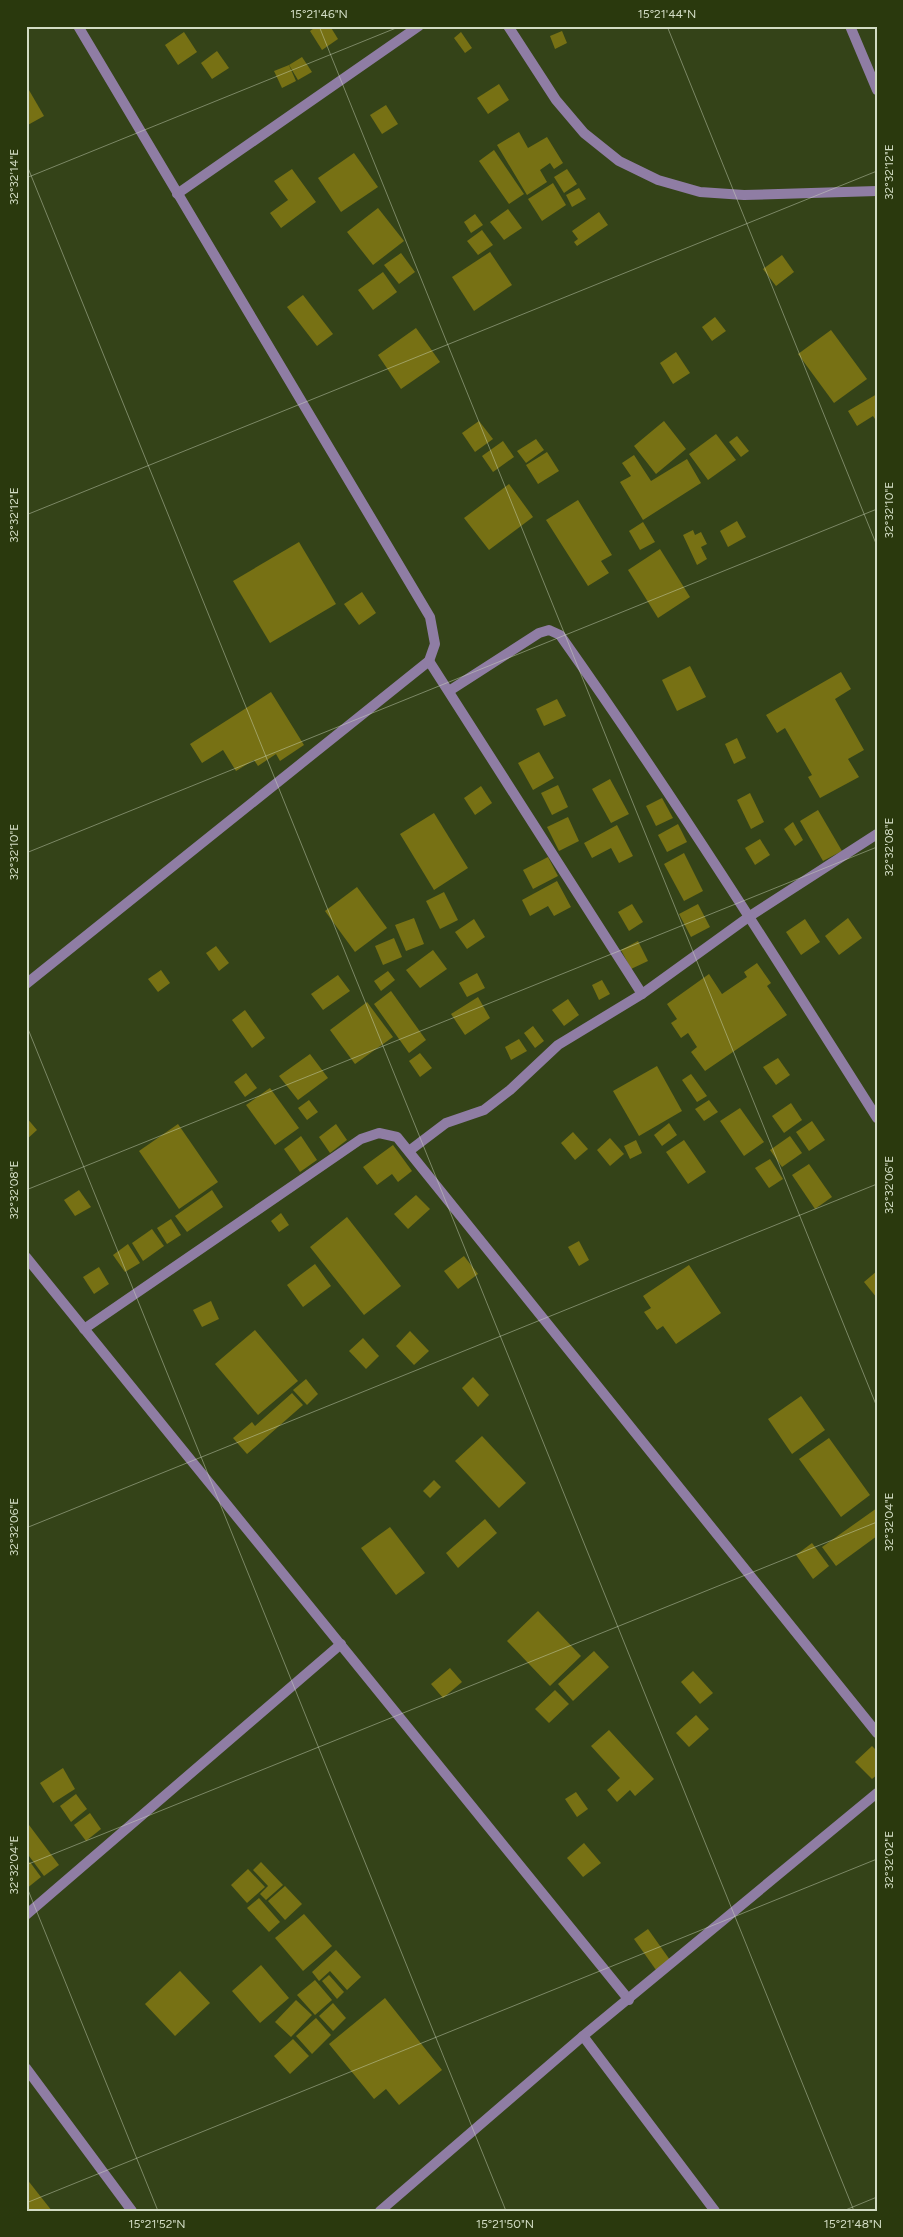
<svg xmlns="http://www.w3.org/2000/svg" width="903" height="2237" viewBox="0 0 903 2237" font-family="Figtree,sans-serif">
  <style>
    .building { fill: #777114 }
    .lines { fill: none; stroke-linecap: round; stroke-linejoin: round }
    .minor { stroke: #8f7da4; stroke-width: 10 }
    .ticks { fill: none; stroke: #d2dcc4; stroke-width: 1; stroke-opacity: 0.45 }
    .neatline { fill: none; stroke: #d2dcc4; stroke-width: 2 }
    .ticks-label { font-size: 12px; text-anchor: middle; fill: #d2dcc4 }
  </style>
  <rect width="100%" height="100%" fill="#344318"/>
  <!-- building -->
  <g class="building">
    <path d="M317,26H330L338,39L322,50L310,31Z"/>
    <path d="M562,31L567,43L555,49L550,36Z"/>
    <path d="M184,32L197,52L178,65L165,45Z"/>
    <path d="M461,32L472,48L465,53L454,38Z"/>
    <path d="M217,51L229,68L212,79L201,63Z"/>
    <path d="M302,57L312,72L298,80L289,65Z"/>
    <path d="M289,65L296,81L282,88L274,71Z"/>
    <path d="M499,84L509,100L488,114L477,98Z"/>
    <path d="M26,85L44,116L26,126Z"/>
    <path d="M386,105L398,124L382,134L370,115Z"/>
    <path d="M519,132L528,148L547,137L563,163L554,169L550,163L540,170L547,182L527,195L497,145Z"/>
    <path d="M494,150L524,194L509,204L479,161Z"/>
    <path d="M354,153L378,187L341,212L318,178Z"/>
    <path d="M292,169L316,202L281,228L270,213L288,200L274,181Z"/>
    <path d="M567,169L577,184L564,193L554,177Z"/>
    <path d="M553,183L566,205L542,221L528,199Z"/>
    <path d="M579,188L586,199L572,207L566,195Z"/>
    <path d="M378,208L404,241L373,265L347,232Z"/>
    <path d="M508,209L522,228L504,240L490,222Z"/>
    <path d="M599,212L608,225L577,246L574,242L578,239L572,231Z"/>
    <path d="M475,214L483,225L471,233L464,222Z"/>
    <path d="M482,230L493,245L478,255L467,241Z"/>
    <path d="M490,252L512,285L474,311L452,277Z"/>
    <path d="M401,253L415,272L399,284L384,265Z"/>
    <path d="M782,255L794,272L776,286L763,269Z"/>
    <path d="M383,272L397,292L373,310L358,290Z"/>
    <path d="M303,295L333,334L317,346L287,307Z"/>
    <path d="M715,317L726,331L712,341L702,327Z"/>
    <path d="M416,328L440,362L401,389L378,355Z"/>
    <path d="M831,330L867,379L834,403L798,354Z"/>
    <path d="M676,352L690,373L673,384L660,363Z"/>
    <path d="M877,394V422L873,416L857,426L848,411Z"/>
    <path d="M479,421L493,439L475,452L462,433Z"/>
    <path d="M664,421L686,449L656,474L634,446Z"/>
    <path d="M716,434L736,460L708,480L689,454Z"/>
    <path d="M737,436L749,451L741,457L729,442Z"/>
    <path d="M536,439L544,450L526,463L517,451Z"/>
    <path d="M503,441L514,457L493,472L482,456Z"/>
    <path d="M547,452L559,471L538,484L526,465Z"/>
    <path d="M634,455L651,481L687,459L701,483L643,520L620,482L631,476L622,463Z"/>
    <path d="M509,484L533,517L489,550L464,518Z"/>
    <path d="M578,500L612,555L601,561L609,573L588,586L546,520Z"/>
    <path d="M737,521L746,537L728,547L720,531Z"/>
    <path d="M643,522L655,542L640,550L629,531Z"/>
    <path d="M693,530L695,535L701,532L707,544L701,547L707,559L697,565L683,535Z"/>
    <path d="M299,542L336,604L270,643L233,581Z"/>
    <path d="M660,549L690,597L658,618L628,570Z"/>
    <path d="M362,592L376,613L359,625L344,604Z"/>
    <path d="M690,666L706,697L677,711L662,680Z"/>
    <path d="M841,672L851,689L835,699L864,750L848,759L859,777L820,798L808,777L812,775L785,728L777,733L766,715Z"/>
    <path d="M271,692L304,745L280,761L276,754L258,766L254,760L236,771L223,750L202,763L190,744Z"/>
    <path d="M557,699L566,716L544,726L536,709Z"/>
    <path d="M737,738L746,758L734,764L725,744Z"/>
    <path d="M539,752L554,778L533,790L518,763Z"/>
    <path d="M610,779L629,814L611,823L592,789Z"/>
    <path d="M558,785L568,807L552,815L541,793Z"/>
    <path d="M481,786L492,803L475,815L464,798Z"/>
    <path d="M750,793L764,822L751,829L737,800Z"/>
    <path d="M662,798L673,818L656,826L646,806Z"/>
    <path d="M818,810L842,851L823,861L800,821Z"/>
    <path d="M434,813L468,868L434,890L400,834Z"/>
    <path d="M568,817L579,841L559,851L547,827Z"/>
    <path d="M793,822L803,840L795,846L784,829Z"/>
    <path d="M678,824L687,842L667,852L658,835Z"/>
    <path d="M617,825L633,856L619,863L611,848L592,858L584,843Z"/>
    <path d="M760,839L770,855L755,865L745,848Z"/>
    <path d="M684,853L703,891L684,901L664,864Z"/>
    <path d="M548,857L558,876L533,889L523,870Z"/>
    <path d="M557,881L571,907L554,916L548,906L530,916L522,900Z"/>
    <path d="M357,887L387,928L355,952L325,911Z"/>
    <path d="M444,892L458,920L440,929L426,901Z"/>
    <path d="M632,904L643,922L629,931L618,912Z"/>
    <path d="M698,904L710,927L691,937L679,914Z"/>
    <path d="M414,918L424,944L406,951L395,925Z"/>
    <path d="M848,918L862,938L839,955L825,936Z"/>
    <path d="M474,919L485,937L467,949L455,932Z"/>
    <path d="M805,919L820,942L801,955L786,932Z"/>
    <path d="M394,938L402,957L383,965L375,946Z"/>
    <path d="M638,941L648,961L631,969L621,950Z"/>
    <path d="M216,946L229,963L219,971L206,953Z"/>
    <path d="M433,950L447,969L420,988L406,970Z"/>
    <path d="M757,963L771,983L767,986L787,1015L705,1071L691,1052L697,1047L688,1033L681,1038L671,1023L677,1019L667,1004L709,974L722,994L747,977L744,972Z"/>
    <path d="M161,970L170,983L158,992L148,979Z"/>
    <path d="M388,971L395,980L381,991L374,981Z"/>
    <path d="M477,973L485,988L467,997L459,983Z"/>
    <path d="M338,975L350,991L323,1010L311,994Z"/>
    <path d="M602,980L610,994L599,1000L592,985Z"/>
    <path d="M391,991L426,1040L409,1053L374,1004Z"/>
    <path d="M478,997L490,1018L465,1035L451,1014Z"/>
    <path d="M568,999L579,1015L564,1026L552,1010Z"/>
    <path d="M367,1002L393,1037L355,1064L330,1030Z"/>
    <path d="M245,1010L265,1038L252,1048L232,1020Z"/>
    <path d="M533,1026L544,1041L535,1048L524,1033Z"/>
    <path d="M519,1039L527,1051L511,1060L505,1047Z"/>
    <path d="M420,1053L432,1068L420,1077L409,1061Z"/>
    <path d="M310,1054L328,1078L298,1100L279,1076Z"/>
    <path d="M778,1058L790,1075L776,1085L763,1067Z"/>
    <path d="M657,1066L682,1111L639,1136L613,1091Z"/>
    <path d="M246,1073L257,1088L245,1097L234,1082Z"/>
    <path d="M691,1074L707,1096L697,1102L682,1080Z"/>
    <path d="M270,1088L299,1128L275,1145L246,1105Z"/>
    <path d="M309,1100L318,1112L307,1120L298,1108Z"/>
    <path d="M709,1100L718,1112L704,1121L695,1109Z"/>
    <path d="M791,1103L802,1120L784,1133L772,1116Z"/>
    <path d="M740,1108L764,1142L744,1156L720,1121Z"/>
    <path d="M26,1117L37,1130L26,1140Z"/>
    <path d="M812,1121L825,1140L809,1151L796,1132Z"/>
    <path d="M669,1123L677,1135L662,1146L654,1135Z"/>
    <path d="M178,1124L218,1182L179,1209L139,1151Z"/>
    <path d="M336,1124L347,1140L330,1153L319,1137Z"/>
    <path d="M573,1132L588,1149L575,1160L561,1143Z"/>
    <path d="M301,1136L317,1160L300,1172L284,1149Z"/>
    <path d="M790,1136L802,1153L782,1167L770,1150Z"/>
    <path d="M610,1138L624,1154L610,1166L597,1150Z"/>
    <path d="M636,1140L642,1153L630,1159L624,1146Z"/>
    <path d="M684,1140L706,1172L688,1184L666,1152Z"/>
    <path d="M393,1145L412,1171L398,1182L392,1174L377,1185L363,1167Z"/>
    <path d="M770,1159L783,1179L769,1188L755,1168Z"/>
    <path d="M809,1164L832,1197L815,1209L792,1175Z"/>
    <path d="M79,1190L91,1207L75,1216L64,1200Z"/>
    <path d="M212,1190L223,1207L187,1232L175,1216Z"/>
    <path d="M416,1195L430,1209L408,1229L394,1214Z"/>
    <path d="M281,1213L289,1225L279,1232L271,1221Z"/>
    <path d="M347,1217L401,1286L364,1315L310,1247Z"/>
    <path d="M171,1219L181,1235L167,1244L157,1228Z"/>
    <path d="M152,1229L164,1246L143,1261L132,1243Z"/>
    <path d="M579,1241L589,1260L579,1266L568,1247Z"/>
    <path d="M128,1244L140,1263L125,1272L113,1255Z"/>
    <path d="M464,1256L478,1274L458,1289L444,1271Z"/>
    <path d="M315,1264L331,1286L303,1307L287,1285Z"/>
    <path d="M689,1265L721,1313L676,1344L663,1326L657,1330L644,1312L651,1308L643,1296Z"/>
    <path d="M99,1267L109,1284L94,1294L83,1277Z"/>
    <path d="M877,1271V1298L864,1282Z"/>
    <path d="M211,1301L219,1319L202,1327L193,1310Z"/>
    <path d="M255,1330L298,1381L258,1415L215,1364Z"/>
    <path d="M410,1331L429,1351L414,1365L396,1346Z"/>
    <path d="M363,1338L379,1356L366,1369L349,1351Z"/>
    <path d="M473,1377L489,1395L478,1407L462,1388Z"/>
    <path d="M306,1379L318,1394L307,1405L293,1390Z"/>
    <path d="M292,1393L303,1405L247,1454L233,1438L252,1422L255,1426Z"/>
    <path d="M801,1396L825,1430L792,1454L768,1419Z"/>
    <path d="M482,1436L526,1483L499,1508L455,1461Z"/>
    <path d="M829,1438L870,1495L841,1517L799,1459Z"/>
    <path d="M434,1480L441,1487L430,1498L423,1491Z"/>
    <path d="M877,1508V1536L836,1566L822,1547Z"/>
    <path d="M485,1519L497,1533L458,1568L446,1553Z"/>
    <path d="M390,1527L425,1573L396,1595L361,1548Z"/>
    <path d="M812,1543L829,1566L813,1579L796,1555Z"/>
    <path d="M538,1611L581,1656L550,1686L507,1641Z"/>
    <path d="M594,1651L609,1667L573,1701L558,1684Z"/>
    <path d="M450,1668L462,1682L443,1698L431,1684Z"/>
    <path d="M693,1671L713,1693L700,1704L681,1682Z"/>
    <path d="M555,1690L569,1704L549,1723L535,1709Z"/>
    <path d="M696,1715L709,1729L689,1747L676,1733Z"/>
    <path d="M609,1730L654,1779L635,1796L630,1790L617,1802L607,1790L620,1778L591,1746Z"/>
    <path d="M872,1746L877,1751V1775L872,1779L855,1762Z"/>
    <path d="M63,1768L75,1789L53,1803L40,1783Z"/>
    <path d="M576,1792L588,1809L577,1817L565,1799Z"/>
    <path d="M76,1794L87,1809L71,1822L60,1806Z"/>
    <path d="M90,1813L101,1829L86,1841L74,1825Z"/>
    <path d="M26,1821L59,1865L44,1876L26,1852Z"/>
    <path d="M584,1843L601,1863L583,1877L567,1858Z"/>
    <path d="M30,1862L41,1877L26,1889V1865Z"/>
    <path d="M261,1862L283,1885L266,1900L260,1894L268,1886L253,1870Z"/>
    <path d="M248,1869L265,1887L247,1903L231,1885Z"/>
    <path d="M285,1886L302,1904L285,1920L268,1901Z"/>
    <path d="M259,1898L280,1922L269,1932L247,1908Z"/>
    <path d="M304,1914L332,1946L303,1971L275,1938Z"/>
    <path d="M648,1929L670,1960L656,1970L634,1939Z"/>
    <path d="M336,1950L361,1977L347,1990L330,1971L319,1981L312,1972Z"/>
    <path d="M261,1965L289,1998L260,2023L232,1991Z"/>
    <path d="M180,1971L210,2003L175,2036L145,2004Z"/>
    <path d="M329,1975L344,1992L337,1999L322,1981Z"/>
    <path d="M315,1980L332,2000L315,2015L297,1995Z"/>
    <path d="M385,1998L442,2070L399,2105L386,2089L374,2099L329,2044Z"/>
    <path d="M296,2000L312,2015L291,2037L275,2022Z"/>
    <path d="M333,2003L346,2018L333,2031L319,2016Z"/>
    <path d="M316,2018L331,2035L312,2054L296,2036Z"/>
    <path d="M293,2039L309,2056L290,2074L274,2056Z"/>
    <path d="M26,2178L52,2211H26Z"/>
  </g>
  <g class="lines">
    <!-- minor -->
    <g class="minor">
      <path d="M508,26L556,100L584,133L619,161L658,180L700,192L744,195L877,191"/>
      <path d="M850,26L877,90"/>
      <path d="M177,194L419,26"/>
      <path d="M429,661L642,994"/>
      <path d="M449,691L539,633L549,630L560,635C671,792 774,955 877,1118"/>
      <path d="M26,984L429,661L435,644L430,617L78,26"/>
      <path d="M409,1151L446,1123L484,1110L510,1090L558,1045L642,994L750,916L877,834"/>
      <path d="M26,1257L629,2000"/>
      <path d="M84,1329L361,1139L379,1133L397,1137L877,1733"/>
      <path d="M26,1915L341,1644"/>
      <path d="M583,2036L715,2211"/>
      <path d="M26,2068L132,2211"/>
      <path d="M380,2211L583,2036L877,1793"/>
    </g>
  </g>
  <!-- ticks -->
  <path class="ticks" d="M319,26L877,1407M667,26L877,546M26,163L854,2211M26,178L401,26M26,515L877,171M26,853L877,509M26,1024L506,2211M26,1190L877,847M26,1528L877,1184M26,1865L877,1522M26,1885L158,2211M26,2203L877,1859M843,2211L877,2197"/>
  <!-- border -->
  <rect width="903" height="2237" fill="none" stroke="#2a390d" stroke-width="55"/>
  <rect x="28" y="28" width="848" height="2182" class="neatline"/>
  <g class="ticks-label">
    <text x="319" y="18">15°21'46"N</text>
    <text x="667" y="18">15°21'44"N</text>
    <text transform="translate(889 172) rotate(-90)" y="4">32°32'12"E</text>
    <text transform="translate(14 177) rotate(-90)" y="4">32°32'14"E</text>
    <text transform="translate(889 510) rotate(-90)" y="4">32°32'10"E</text>
    <text transform="translate(14 515) rotate(-90)" y="4">32°32'12"E</text>
    <text transform="translate(889 847) rotate(-90)" y="4">32°32'08"E</text>
    <text transform="translate(14 852) rotate(-90)" y="4">32°32'10"E</text>
    <text transform="translate(889 1185) rotate(-90)" y="4">32°32'06"E</text>
    <text transform="translate(14 1190) rotate(-90)" y="4">32°32'08"E</text>
    <text transform="translate(889 1522) rotate(-90)" y="4">32°32'04"E</text>
    <text transform="translate(14 1527) rotate(-90)" y="4">32°32'06"E</text>
    <text transform="translate(889 1860) rotate(-90)" y="4">32°32'02"E</text>
    <text transform="translate(14 1865) rotate(-90)" y="4">32°32'04"E</text>
    <text x="157" y="2228">15°21'52"N</text>
    <text x="505" y="2228">15°21'50"N</text>
    <text x="853" y="2228">15°21'48"N</text>
  </g>
</svg>
